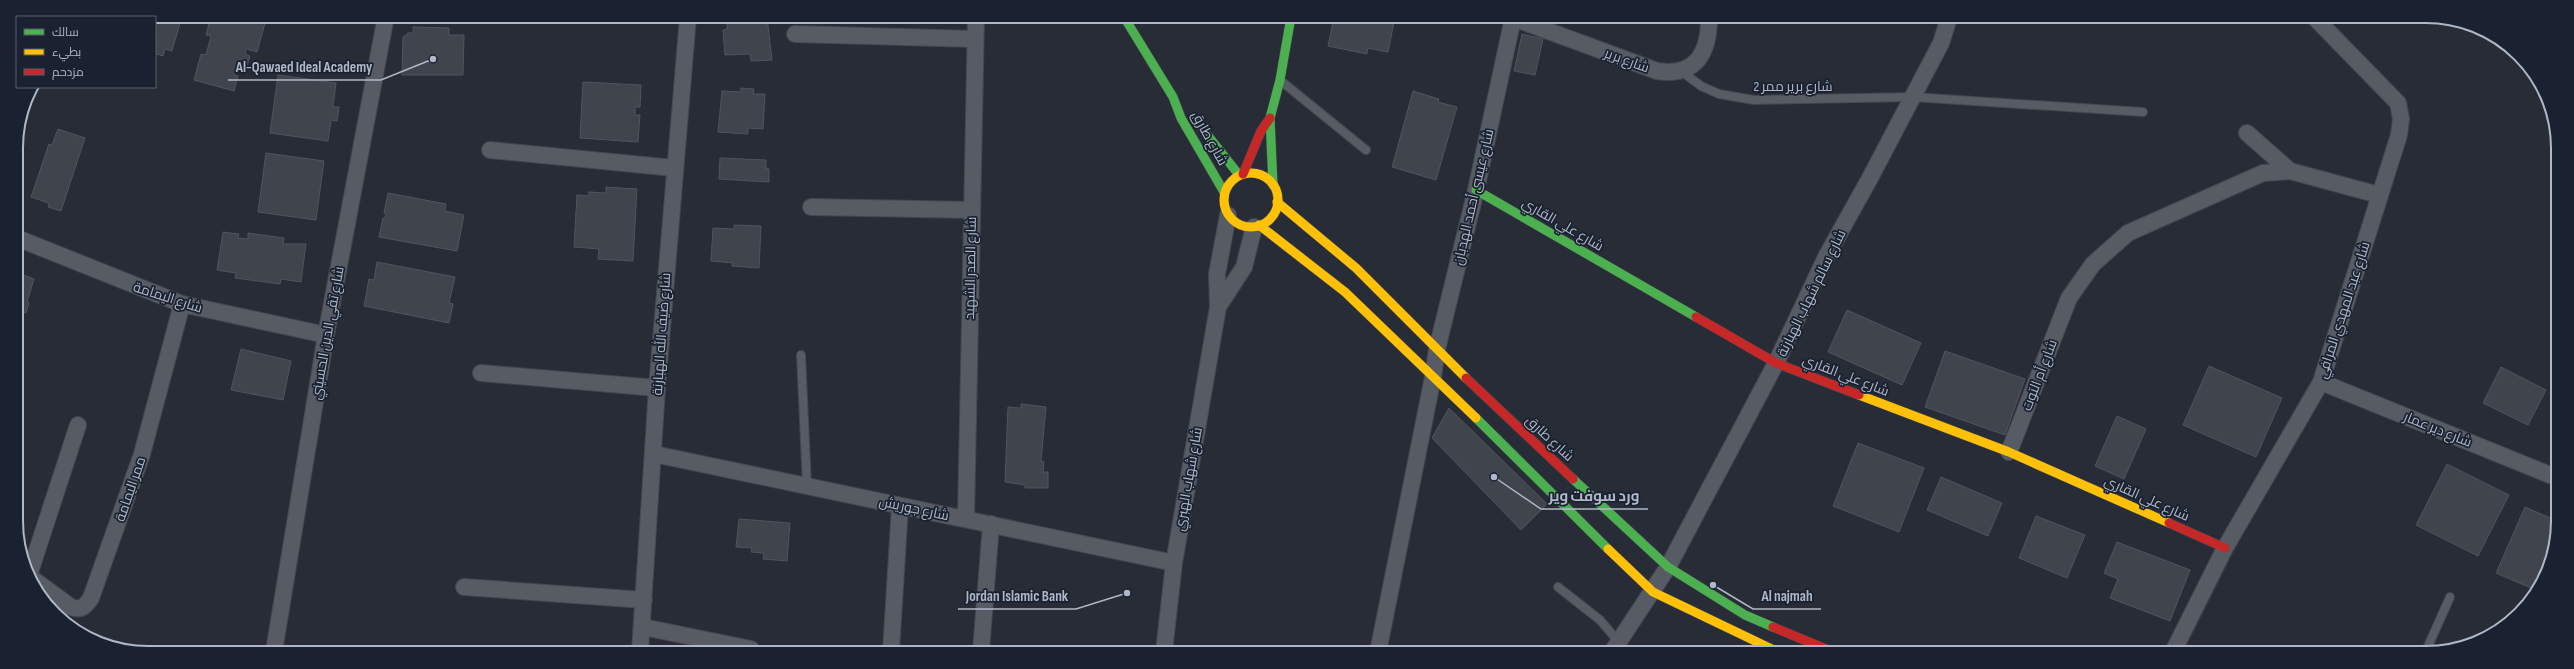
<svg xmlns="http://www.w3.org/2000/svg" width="2574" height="669" viewBox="0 0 2574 669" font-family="'Sofia Sans Condensed',Cairo,sans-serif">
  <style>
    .building { fill: #40444d; stroke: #4f545e }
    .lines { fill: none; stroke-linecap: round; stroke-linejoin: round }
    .lane-casing { stroke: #43474f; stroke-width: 10 }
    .street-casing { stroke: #43474f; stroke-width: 18 }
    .fast-casing { stroke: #43474f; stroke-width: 10 }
    .slow-casing { stroke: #43474f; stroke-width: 10 }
    .jam-casing { stroke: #43474f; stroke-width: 10 }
    .lane { stroke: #575b64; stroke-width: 8 }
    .street { stroke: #575b64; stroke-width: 16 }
    .fast { stroke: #4caf50; stroke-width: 9 }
    .slow { stroke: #ffc107; stroke-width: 9 }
    .jam { stroke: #c62828; stroke-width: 9 }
    .labels { text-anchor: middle; stroke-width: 3.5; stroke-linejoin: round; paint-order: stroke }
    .street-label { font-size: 14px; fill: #b0b8c8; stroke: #1a2231 }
    .rim { fill: none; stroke: #b0b8c8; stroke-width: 2 }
    .leader { fill: none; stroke: #b0b8c8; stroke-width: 1.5 }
    .callout-dot { fill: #b0b8c8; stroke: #1a2231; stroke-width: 1.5 }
    .callout-label { font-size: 15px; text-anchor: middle; font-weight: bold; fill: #b0b8c8; stroke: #1a2231; stroke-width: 3.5; stroke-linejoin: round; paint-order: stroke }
  </style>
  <rect width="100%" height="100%" fill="#272c36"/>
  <!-- building -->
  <g class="building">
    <path d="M153,16H182L172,51L165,49L163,56L156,54L155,17Z"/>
    <path d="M211,16H267L257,52L246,49L245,54L250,56L245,72L236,69L234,75L238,76L234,91L194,80L201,54L206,55L211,36L206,35Z"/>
    <path d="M727,17H767L772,60L751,61L750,54L725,55L723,30L727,29Z"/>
    <path d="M1334,17H1395L1388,52L1368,48L1367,54L1328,46Z"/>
    <path d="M413,27L449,28V35H464L463,75H402L403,37L408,33H413Z"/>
    <path d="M1522,34L1543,39L1535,75L1514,71Z"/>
    <path d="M278,75L336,83L333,107H339L337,121L331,120L328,141L270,133Z"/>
    <path d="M583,82L641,85L640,107H635V115H640L638,142L580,138Z"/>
    <path d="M741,88L754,89L753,94H765L763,129L748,128V134L718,132L722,91L741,92Z"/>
    <path d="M1413,91L1439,99L1438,102L1457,107L1436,180L1392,167Z"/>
    <path d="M58,129L85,138L61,211L48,207L49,203L31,197L49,144L52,145Z"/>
    <path d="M266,153L324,161L316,220L258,212Z"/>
    <path d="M720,158L766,160V168L769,169V182L719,179Z"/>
    <path d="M606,187L637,189L633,261L598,259L599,249L574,247L577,195L589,196V192L606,193Z"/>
    <path d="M388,193L446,204L445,211L464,215L457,251L379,237L383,218H385L386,213H384Z"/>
    <path d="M734,225L761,226L759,268L732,266L733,263L711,261L713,228L734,229Z"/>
    <path d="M223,232L239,234L238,238L248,239V233L284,238L283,244H306L301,282L281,279L280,284L235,278L236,273L217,270Z"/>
    <path d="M377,262L455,277L449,303L453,304L449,323L364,306L369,279L374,280Z"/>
    <path d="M21,274L34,279L27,302L29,303L26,313L23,312L17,330V278L19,279Z"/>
    <path d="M1847,310L1921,343L1902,385L1828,352Z"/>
    <path d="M241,349L291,361L283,400L231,390Z"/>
    <path d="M1945,351L2025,379L2005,435L1925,407Z"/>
    <path d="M2209,366L2282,398L2256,457L2183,425Z"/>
    <path d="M2501,367L2546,390L2528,425L2483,403Z"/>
    <path d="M1021,404L1046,407L1041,461L1044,462L1043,472H1048V488H1025V485L1005,482L1008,407L1021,408Z"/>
    <path d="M1449,408L1547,504L1521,530L1432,438Z"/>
    <path d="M2117,416L2146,429L2124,479L2095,466Z"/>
    <path d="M1858,443L1924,468L1899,532L1833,506Z"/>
    <path d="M2447,464L2509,495L2478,556L2416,525Z"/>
    <path d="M1941,477L2002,503L1988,536L1927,510Z"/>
    <path d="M2525,507L2555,520V547L2538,591L2496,573Z"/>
    <path d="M2036,516L2085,535L2067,578L2019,558Z"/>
    <path d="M739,519L790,523L787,561L763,559L764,553L751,552L752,548L736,547Z"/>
    <path d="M2117,542L2190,570L2170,621L2110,598L2118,579L2104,573Z"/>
  </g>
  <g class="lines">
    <!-- lane casing -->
    <g class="lane-casing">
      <g id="lane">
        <path d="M1681,71L1701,86L1719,94L1754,100L1913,97L2143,112"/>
        <path d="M1281,81L1366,150"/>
        <path d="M801,355L807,486"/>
        <path d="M1558,587L1600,620L1618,641"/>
        <path d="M2425,653L2450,597"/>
      </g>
    </g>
    <!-- street casing -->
    <g class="street-casing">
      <g id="street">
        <path d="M1513,18L1657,71C1696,77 1709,53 1709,18"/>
        <path d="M795,34L975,39"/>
        <path d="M2247,133L2290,171"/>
        <path d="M490,150L674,168"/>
        <path d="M811,207L972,210"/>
        <path d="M17,238L182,304L326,335"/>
        <path d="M1218,307L1244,267L1254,227"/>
        <path d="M481,373L657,388"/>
        <path d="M2321,382L2555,477"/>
        <path d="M2009,452L2069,298L2093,264L2128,233L2263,173L2290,171L2379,195"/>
        <path d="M654,454L1174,563"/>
        <path d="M966,519L976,17"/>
        <path d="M29,575L78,425"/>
        <path d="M30,577L71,607C82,611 85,606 91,598L142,454L182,304"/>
        <path d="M464,587L644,600"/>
        <path d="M643,627L751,649"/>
        <path d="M274,651L326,335L386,16"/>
        <path d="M640,651L657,388L688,17"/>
        <path d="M891,651L900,506"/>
        <path d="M981,651L991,524"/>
        <path d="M1164,651L1174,563L1218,307L1217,274L1228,215"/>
        <path d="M1378,652L1433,377L1437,349L1476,190L1513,18"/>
        <path d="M1612,652L1668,567L1776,363L1826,257L1870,178L1941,43L1949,18"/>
        <path d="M2173,652L2225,548L2321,382L2399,135L2401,119L2398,103L2315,18"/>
      </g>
    </g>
    <!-- fast casing -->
    <g class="fast-casing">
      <g id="fast">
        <path d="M1124,17L1173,97L1181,118L1224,192"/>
        <path d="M1194,118L1239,175"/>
        <path d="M1273,185L1270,118L1280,80L1291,17"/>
        <path d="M1476,190L1696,317"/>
        <path d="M1476,418L1608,549"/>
        <path d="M1573,479L1668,567L1745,615L1773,627"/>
      </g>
    </g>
    <!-- slow casing -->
    <g class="slow-casing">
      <g id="slow">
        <circle cx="1251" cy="200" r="27"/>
        <path d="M1277,202L1356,268L1466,378"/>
        <path d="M1259,225L1345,292L1476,418"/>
        <path d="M1859,395L2009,452L2169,523"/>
        <path d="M1608,549L1653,592L1778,652"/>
      </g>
    </g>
    <!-- jam casing -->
    <g class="jam-casing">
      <g id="jam">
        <path d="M1243,174L1261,131L1270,118"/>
        <path d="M1696,317L1776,363L1859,395"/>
        <path d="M1466,378L1573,479"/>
        <path d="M2169,523L2225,548"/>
        <path d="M1773,627L1833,652"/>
      </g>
    </g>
    <!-- lane -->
    <use href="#lane" class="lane"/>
    <!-- street -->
    <use href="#street" class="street"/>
    <!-- fast -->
    <use href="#fast" class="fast"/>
    <!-- slow -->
    <use href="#slow" class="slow"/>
    <!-- jam -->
    <use href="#jam" class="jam"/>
  </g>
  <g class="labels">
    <!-- street labels -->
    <g class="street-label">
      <text transform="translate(1627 60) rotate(20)" y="5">شارع برير</text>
      <text x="1793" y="91">شارع برير ممر 2</text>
      <text transform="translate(1210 138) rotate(61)" y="5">شارع طارق</text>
      <text transform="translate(1473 197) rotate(-77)" y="5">شارع عيسى أحمد الهدبان</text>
      <text transform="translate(1563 224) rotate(30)" y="5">شارع علي القاري</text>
      <text transform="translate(970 268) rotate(-89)" y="5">شارع الصدر الشهيد</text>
      <text transform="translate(1811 293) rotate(-64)" y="5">شارع سالم شهاب الهبارنة</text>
      <text transform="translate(168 297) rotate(18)" y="5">شارع اليمامة</text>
      <text transform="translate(2343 310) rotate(-72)" y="5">شارع عبد المهدي المرافي</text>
      <text transform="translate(327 333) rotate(-80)" y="5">شارع تقي الدين الحسيني</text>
      <text transform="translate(661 334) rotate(-86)" y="5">شارع ضيف الله الهبارنة</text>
      <text transform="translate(1846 375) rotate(21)" y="5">شارع علي القاري</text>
      <text transform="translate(2039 375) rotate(-69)" y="5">شارع أم التوت</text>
      <text transform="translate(2438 429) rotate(22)" y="5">شارع دير عمار</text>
      <text transform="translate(1550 438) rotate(43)" y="5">شارع طارق</text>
      <text transform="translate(1188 479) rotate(-80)" y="5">شارع شهاب الهبري</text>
      <text transform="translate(130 489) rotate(-71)" y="5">ممر اليمامة</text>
      <text transform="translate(2147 498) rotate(24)" y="5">شارع علي القاري</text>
      <text transform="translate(914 508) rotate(12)" y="5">شارع جوريش</text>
    </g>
  </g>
  <!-- crop -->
  <path d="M0 0H2574V669H0ZM148 23H2426A125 125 0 0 1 2551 148V521A125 125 0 0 1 2426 646H148A125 125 0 0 1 23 521V148A125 125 0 0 1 148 23Z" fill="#1a2231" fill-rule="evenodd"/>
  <path class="rim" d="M148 23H2426A125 125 0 0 1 2551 148V521A125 125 0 0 1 2426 646H148A125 125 0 0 1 23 521V148A125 125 0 0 1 148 23Z"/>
  <!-- callouts -->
  <path class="leader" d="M433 59L381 80H228M1494 477L1541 509H1648M1127 593L1076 609H958M1713 585L1753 609H1821"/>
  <g class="callout-dot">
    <circle cx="433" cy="59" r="4"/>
    <circle cx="1494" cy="477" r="4"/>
    <circle cx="1127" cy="593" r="4"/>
    <circle cx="1713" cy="585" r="4"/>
  </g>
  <g class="callout-label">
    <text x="304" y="72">Al-Qawaed Ideal Academy</text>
    <text x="1594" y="501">ورد سوفت وير</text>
    <text x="1017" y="601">Jordan Islamic Bank</text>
    <text x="1787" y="601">Al najmah</text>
  </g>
  <!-- legend -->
  <rect x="16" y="16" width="140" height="72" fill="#1a2231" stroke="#565e6d"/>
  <rect x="24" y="29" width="20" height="6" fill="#4caf50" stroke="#565e6d"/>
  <text x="52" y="36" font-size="12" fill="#b0b8c8">سالك</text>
  <rect x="24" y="49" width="20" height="6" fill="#ffc107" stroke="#565e6d"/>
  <text x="52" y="56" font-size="12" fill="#b0b8c8">بطيء</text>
  <rect x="24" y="69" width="20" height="6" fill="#c62828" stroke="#565e6d"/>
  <text x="52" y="76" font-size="12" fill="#b0b8c8">مزدحم</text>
</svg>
